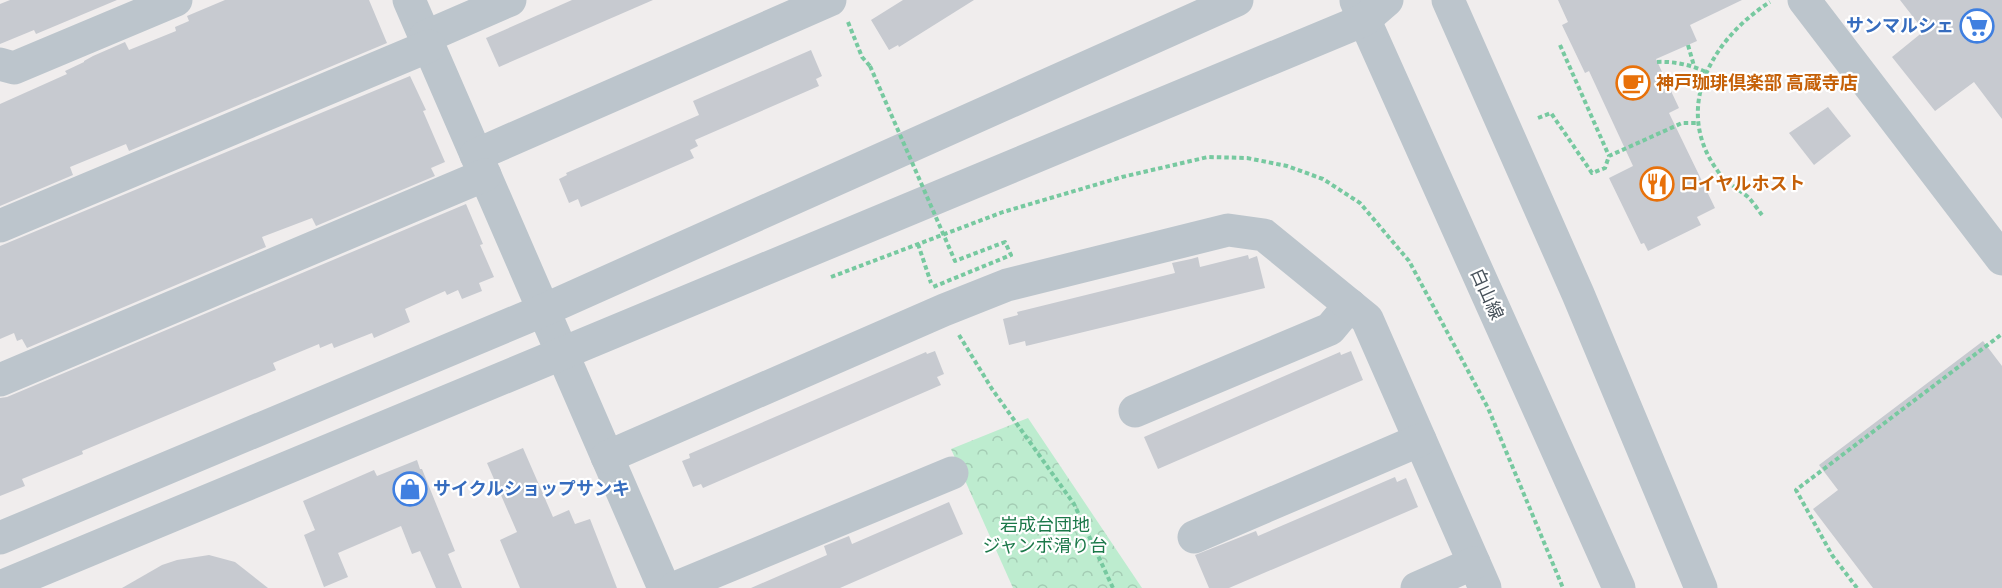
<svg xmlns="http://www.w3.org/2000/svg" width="2002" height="588" viewBox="0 0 2002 588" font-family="Poppins,'Noto Sans JP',sans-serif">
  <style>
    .park { fill: url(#park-crowns) }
    .building { fill: #c7cad0 }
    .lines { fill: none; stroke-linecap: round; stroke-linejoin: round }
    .path { stroke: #77c9a0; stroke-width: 4; stroke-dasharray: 4.5 3; stroke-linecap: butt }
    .minor { stroke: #bcc5cc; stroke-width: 33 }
    .path-bridge { stroke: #77c9a0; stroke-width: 4; stroke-dasharray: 4.5 3; stroke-linecap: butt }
    .labels { text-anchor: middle; stroke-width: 4.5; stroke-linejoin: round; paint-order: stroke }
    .shop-label { font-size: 18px; font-weight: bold; fill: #366cbe; stroke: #fff; text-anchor: end }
    .food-label { font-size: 18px; font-weight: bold; fill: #c56008; stroke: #fff; text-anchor: start }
    .street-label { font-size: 18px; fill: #47515a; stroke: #fff }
    .park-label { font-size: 18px; fill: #1b7849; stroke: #fff }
  </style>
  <defs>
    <pattern id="park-crowns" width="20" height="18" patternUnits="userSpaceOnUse" patternTransform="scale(1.5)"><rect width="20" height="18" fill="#bdeccf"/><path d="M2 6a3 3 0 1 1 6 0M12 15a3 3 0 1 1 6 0" fill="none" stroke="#a4ccb4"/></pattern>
  </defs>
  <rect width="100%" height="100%" fill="#f0eded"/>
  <!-- park -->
  <path class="park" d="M1028,418L1142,588H1013L951,449Z"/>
  <!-- building -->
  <g class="building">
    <path d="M10,0H117L36,34L34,30L0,44V4Z"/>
    <path d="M225,0H369L387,43L129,151L126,144L70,167L73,175L0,206V104L67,74L65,71L84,62V61L93,56L125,42L129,50L176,31L175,27L189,21L187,16Z"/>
    <path d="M572,0H653L499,67L486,38Z"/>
    <path d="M903,0H974L899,47L898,45L889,50L871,20Z"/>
    <path d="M1558,0H1742L1690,25L1697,41L1656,59L1679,108L1669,113L1715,208L1697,217L1701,225L1648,251L1644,243L1641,244L1609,178L1633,166L1589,71L1585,73L1562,25L1568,22Z"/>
    <path d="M1900,0H2002V119L1974,82L1935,111L1892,57L1924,31Z"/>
    <path d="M811,50L822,76L816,79L819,86L695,140L698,146L690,150L694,158L581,207L578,199L569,203L559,179L567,175L566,173L699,115L693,101Z"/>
    <path d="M410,76L426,110L423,111L445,162L431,168L435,176L316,226L312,218L262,237L266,247L27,348L22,339L17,341L14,333L0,339V246Z"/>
    <path d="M1828,107L1851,136L1814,165L1789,133Z"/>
    <path d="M466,204L483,244L480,245L494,277L479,283L482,291L462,299L458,290L447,295L445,291L405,309L410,322L374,338L372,333L334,348L332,343L320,348L319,344L273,363L276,370L82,451L83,454L22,479L25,486L0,496V398L7,397Z"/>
    <path d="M1248,255L1249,259L1257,256L1265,288L1026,346L1025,341L1009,345L1003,319L1018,315L1017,312L1175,273L1172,263L1191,259L1198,257L1200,267Z"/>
    <path d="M1983,341L2002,366V588H1873L1813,509L1838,490L1819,465Z"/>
    <path d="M935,351L944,374L937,377L941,385L703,488L701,484L693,487L682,461L690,458L689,454L926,352L927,354Z"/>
    <path d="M1351,351L1363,380L1158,469L1144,437L1340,352L1341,355Z"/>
    <path d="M523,448L553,517L569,510L575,524L590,519L617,588H520L500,540L517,532L487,463Z"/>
    <path d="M417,460L420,469H422L455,551L448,554L462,588H436L420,551L412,554L401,526L338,553L348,577L324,587L304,535L315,530L303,501L374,470L377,476Z"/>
    <path d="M1395,477L1397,482L1406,478L1418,507L1229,588H1209L1195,555L1256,531L1258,536Z"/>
    <path d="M949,502L963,534L840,588H751L827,555L824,546L849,536L852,544Z"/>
    <path d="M209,555L235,562L268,588H122L162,565L177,560Z"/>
  </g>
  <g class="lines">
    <!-- path -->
    <g class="path">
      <path d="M848,22L862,57L870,66"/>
      <path d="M1560,45L1609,156"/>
      <path d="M1688,45L1694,66"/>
      <path d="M1657,62C1674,61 1691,65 1706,72"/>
      <path d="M1538,118L1551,113L1592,173L1605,168L1609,156L1682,123H1698"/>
      <path d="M1762,215C1758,210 1753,202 1748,197C1737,188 1725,182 1717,170C1672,107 1713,38 1770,2"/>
      <path d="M918,244L931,283"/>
      <path d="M831,277L1003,212L1122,177L1208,157L1247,158L1287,166L1323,179L1360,203L1409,261L1488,408L1563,588"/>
      <path d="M959,335L992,389L1074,504L1113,588"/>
      <path d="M1857,588L1832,555L1796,490L2002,334"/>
    </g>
    <!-- minor -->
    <g class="minor">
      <path d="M409,0L664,588"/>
      <path d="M1448,0L1578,294L1701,588"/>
      <path d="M1804,0L2002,259"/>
      <path d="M1356,1L1619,588"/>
      <path d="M425,37L510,0"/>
      <path d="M0,64L14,68L176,0"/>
      <path d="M476,155L830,0"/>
      <path d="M0,226L429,46"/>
      <path d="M0,380L485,175"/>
      <path d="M1135,411L1330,329L1350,305"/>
      <path d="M607,457L944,310L1007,285L1228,230L1264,235L1367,319L1485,588"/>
      <path d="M1194,537L1420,440"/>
      <path d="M0,538L544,310L1237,0"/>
      <path d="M0,587L1364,20L1387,0"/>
      <path d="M675,588L952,473"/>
      <path d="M1417,588L1474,563"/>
    </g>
    <!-- path-bridge -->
    <path class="path-bridge" d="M870,66L955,261L1005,242L1011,255L933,287"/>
  </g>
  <!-- icons -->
  <defs>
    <g id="supermarket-ring" transform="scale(1.725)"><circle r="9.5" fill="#fff" stroke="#3f7fe0" stroke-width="1.5"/><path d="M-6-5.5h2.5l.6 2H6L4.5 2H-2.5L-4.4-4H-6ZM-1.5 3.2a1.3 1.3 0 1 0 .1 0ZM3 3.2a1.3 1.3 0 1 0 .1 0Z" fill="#3f7fe0"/></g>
    <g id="cafe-ring" transform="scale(1.725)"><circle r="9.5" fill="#fff" stroke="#e8710a" stroke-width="1.5"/><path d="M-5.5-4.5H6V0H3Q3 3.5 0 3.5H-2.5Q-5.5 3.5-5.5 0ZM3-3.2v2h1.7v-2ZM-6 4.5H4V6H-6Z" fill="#e8710a"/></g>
    <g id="restaurant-ring" transform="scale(1.725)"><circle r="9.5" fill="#fff" stroke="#e8710a" stroke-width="1.5"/><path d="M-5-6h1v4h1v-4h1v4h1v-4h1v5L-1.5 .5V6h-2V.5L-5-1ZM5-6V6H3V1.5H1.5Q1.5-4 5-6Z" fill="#e8710a"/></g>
    <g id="shop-ring" transform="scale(1.725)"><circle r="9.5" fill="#fff" stroke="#3f7fe0" stroke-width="1.5"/><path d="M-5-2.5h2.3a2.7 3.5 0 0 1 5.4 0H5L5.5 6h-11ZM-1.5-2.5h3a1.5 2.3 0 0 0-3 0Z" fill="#3f7fe0"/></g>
  </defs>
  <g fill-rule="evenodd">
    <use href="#supermarket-ring" x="1977" y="26"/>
    <use href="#cafe-ring" x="1633" y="83"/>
    <use href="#restaurant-ring" x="1657" y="184"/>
    <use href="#shop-ring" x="410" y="489"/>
  </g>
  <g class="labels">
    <!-- shop labels -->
    <g class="shop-label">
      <text x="1954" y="32">サンマルシェ</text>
      <text x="433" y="495" text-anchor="start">サイクルショップサンキ</text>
    </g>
    <!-- food labels -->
    <g class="food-label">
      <text x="1656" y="89">神戸珈琲倶楽部 高蔵寺店</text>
      <text x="1680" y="190">ロイヤルホスト</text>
    </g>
    <!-- street labels -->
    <g class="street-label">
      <text transform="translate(1487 294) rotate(66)" y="6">白山線</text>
    </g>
    <!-- park labels -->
    <g class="park-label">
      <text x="1045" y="531">岩成台団地<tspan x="1045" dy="21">ジャンボ滑り台</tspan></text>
    </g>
  </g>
</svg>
